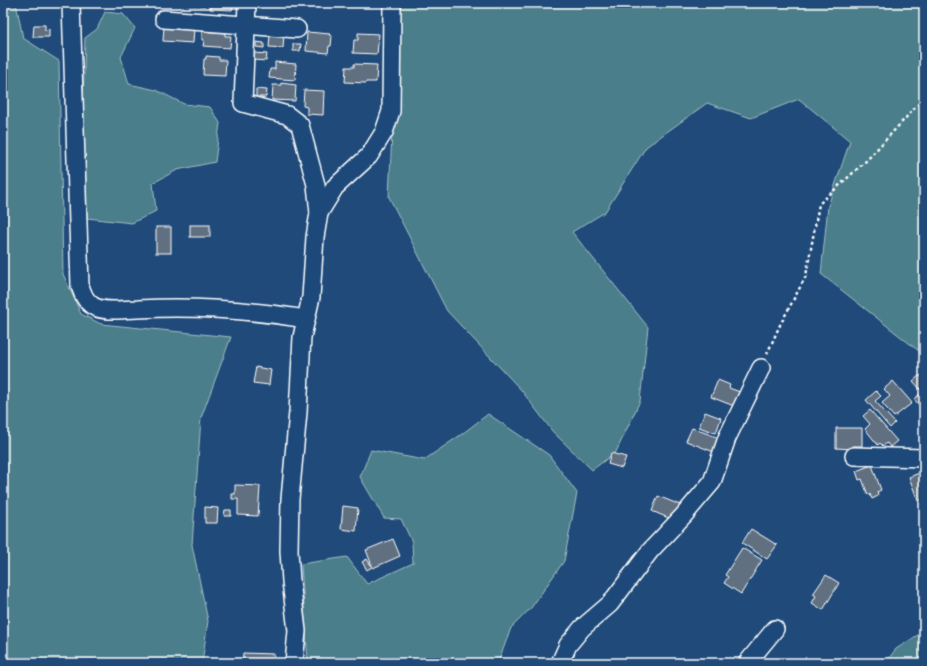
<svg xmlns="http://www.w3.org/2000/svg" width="927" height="666" viewBox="0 0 927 666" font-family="'Patrick Hand',sans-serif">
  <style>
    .green { fill: #4b7e8b; stroke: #a5bec5 }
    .building { fill: #616f81; stroke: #fff }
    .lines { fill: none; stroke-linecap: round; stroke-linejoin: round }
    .street-casing { stroke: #fff; stroke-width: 20 }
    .path { stroke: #fff; stroke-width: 2.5; stroke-dasharray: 3 3; stroke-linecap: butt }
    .street { stroke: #1f4a7a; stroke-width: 17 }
  </style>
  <rect width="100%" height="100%" fill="#1f4a7a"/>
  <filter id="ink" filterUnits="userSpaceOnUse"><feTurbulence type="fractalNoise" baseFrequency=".025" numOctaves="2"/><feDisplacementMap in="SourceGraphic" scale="8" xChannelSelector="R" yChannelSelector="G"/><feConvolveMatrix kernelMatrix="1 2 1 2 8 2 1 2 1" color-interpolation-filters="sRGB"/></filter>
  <g filter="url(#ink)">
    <!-- green -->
    <g class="green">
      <path d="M3,3H16L23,38L59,61L63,274L81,314L101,324L231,337L201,418L192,545L208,621L202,663H3Z"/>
      <path d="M398,3H924V355L821,274L828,206L850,141L799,99L751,118L707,103L646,147L605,212L572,232L648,327L640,401L616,452L592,470L553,432L522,391L447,311L389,197Z"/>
      <path d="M105,12L123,14L135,28L121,57L129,84L156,90L184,104L210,107L220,123L215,162L177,170L153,183L156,211L132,223L87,218L82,138L85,38L97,29Z"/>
      <path d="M488,414L549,455L577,493L564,561L531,608L511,628L498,663H308L301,564L347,557L367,584L413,563L412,542L401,519L384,518L360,477L371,450L424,460L462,434Z"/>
      <path d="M924,631V663H885L896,649Z"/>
    </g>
    <!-- building -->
    <g class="building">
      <path d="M186,3H205V6L186,5Z"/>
      <path d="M211,3H238V5H233L232,10L210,9Z"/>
      <path d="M34,25H45V30L49,29V37H33Z"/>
      <path d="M164,26L194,28L193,43L163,41Z"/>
      <path d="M202,31L225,33V36H231L230,48L203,46L204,40H202Z"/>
      <path d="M307,32L330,34L329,35L332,36L331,46H329L328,53L306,51Z"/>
      <path d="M358,33L379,34L377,54L353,53L354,40H358Z"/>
      <path d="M270,34L284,35L283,48L269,47Z"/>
      <path d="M256,42L264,43V48L256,47Z"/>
      <path d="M293,44H301L300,51H293Z"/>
      <path d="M254,53L267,54L266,61L254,60Z"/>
      <path d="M206,56L219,57V60H226L225,76L203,75L204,59H206Z"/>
      <path d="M275,62L296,64L295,80L269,78L270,69H275Z"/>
      <path d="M354,64L377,65L376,82H366V83L345,82L346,67H354Z"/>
      <path d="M281,83L296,85L295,101L272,100L273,85H281Z"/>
      <path d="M256,89L267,90L266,97H256Z"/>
      <path d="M304,90L324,91L323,115L307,114V107L303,106Z"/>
      <rect x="190" y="225" width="20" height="12"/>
      <rect x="156" y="227" width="15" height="26"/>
      <path d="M256,367L271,370L269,385L253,383Z"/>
      <path d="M920,375L924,380V385L920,389L913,381Z"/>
      <path d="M718,380L730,385L729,388L740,392L734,406L711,397Z"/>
      <path d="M893,381L912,403L894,417L882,403L890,396L884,389Z"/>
      <path d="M876,391L881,396L875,401L895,423L890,428L866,400Z"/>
      <path d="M924,391V411L914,399Z"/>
      <path d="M870,410L897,441L890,447L887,443L883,446L880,443L878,445L865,429L870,424L863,416Z"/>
      <path d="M705,412L721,418L716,433L699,427Z"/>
      <path d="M692,428L719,438L714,452L686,441Z"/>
      <path d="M836,428H862V446H853V449L836,448Z"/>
      <path d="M611,453L626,457L622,468L608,464Z"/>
      <path d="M872,465L881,490L877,492L878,496L872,499L870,494L868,495L862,479L859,480L856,471Z"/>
      <path d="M922,472L923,476L924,475V499L918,501L909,477Z"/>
      <path d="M235,485L260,486L258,516L238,515V499H232V494H235Z"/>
      <path d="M658,496L680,505L673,520L652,511Z"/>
      <path d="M343,506L358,508L356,531L341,529Z"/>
      <path d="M205,507L218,508L217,523H205Z"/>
      <path d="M225,510H231V516H224Z"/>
      <path d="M751,529L777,545L767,559L742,543Z"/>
      <path d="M393,539L400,556L373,568L366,550Z"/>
      <path d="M742,548L762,560L741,594L724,583L728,577L725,575Z"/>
      <path d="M367,559L372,567L367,570L362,562Z"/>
      <path d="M826,575L839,583L823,610L812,603L816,596L813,594Z"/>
      <path d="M243,653L274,654L273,663H242Z"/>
    </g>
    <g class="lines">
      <!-- street casing -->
      <g class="street-casing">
        <g id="street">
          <path d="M71,3L80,286C83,294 85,301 93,306C105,313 124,309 138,309C194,306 251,310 306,319"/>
          <path d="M247,3L243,103L287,115L300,125L316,185L319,213L315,237L311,297L302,337L298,412L290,499L289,551L291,581L297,631L294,663"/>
          <path d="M164,19L297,29"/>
          <path d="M319,213L335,187L369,156L384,132L391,111L392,3"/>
          <path d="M854,456L924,458"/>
          <path d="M560,663L568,645L582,628L610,604L650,551L684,515L712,482L727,438L761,368"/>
          <path d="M747,663L775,629"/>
        </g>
      </g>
      <!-- path -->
      <path class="path" d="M767,354L780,325L806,276L819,204L867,160L924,98"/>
      <!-- street -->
      <use href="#street" class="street"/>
    </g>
  </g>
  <!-- margin -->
  <rect width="927" height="666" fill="none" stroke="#1f4a7a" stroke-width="16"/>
  <rect x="8" y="8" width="911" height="650" fill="none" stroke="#fff" stroke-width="1.5" filter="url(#ink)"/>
</svg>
